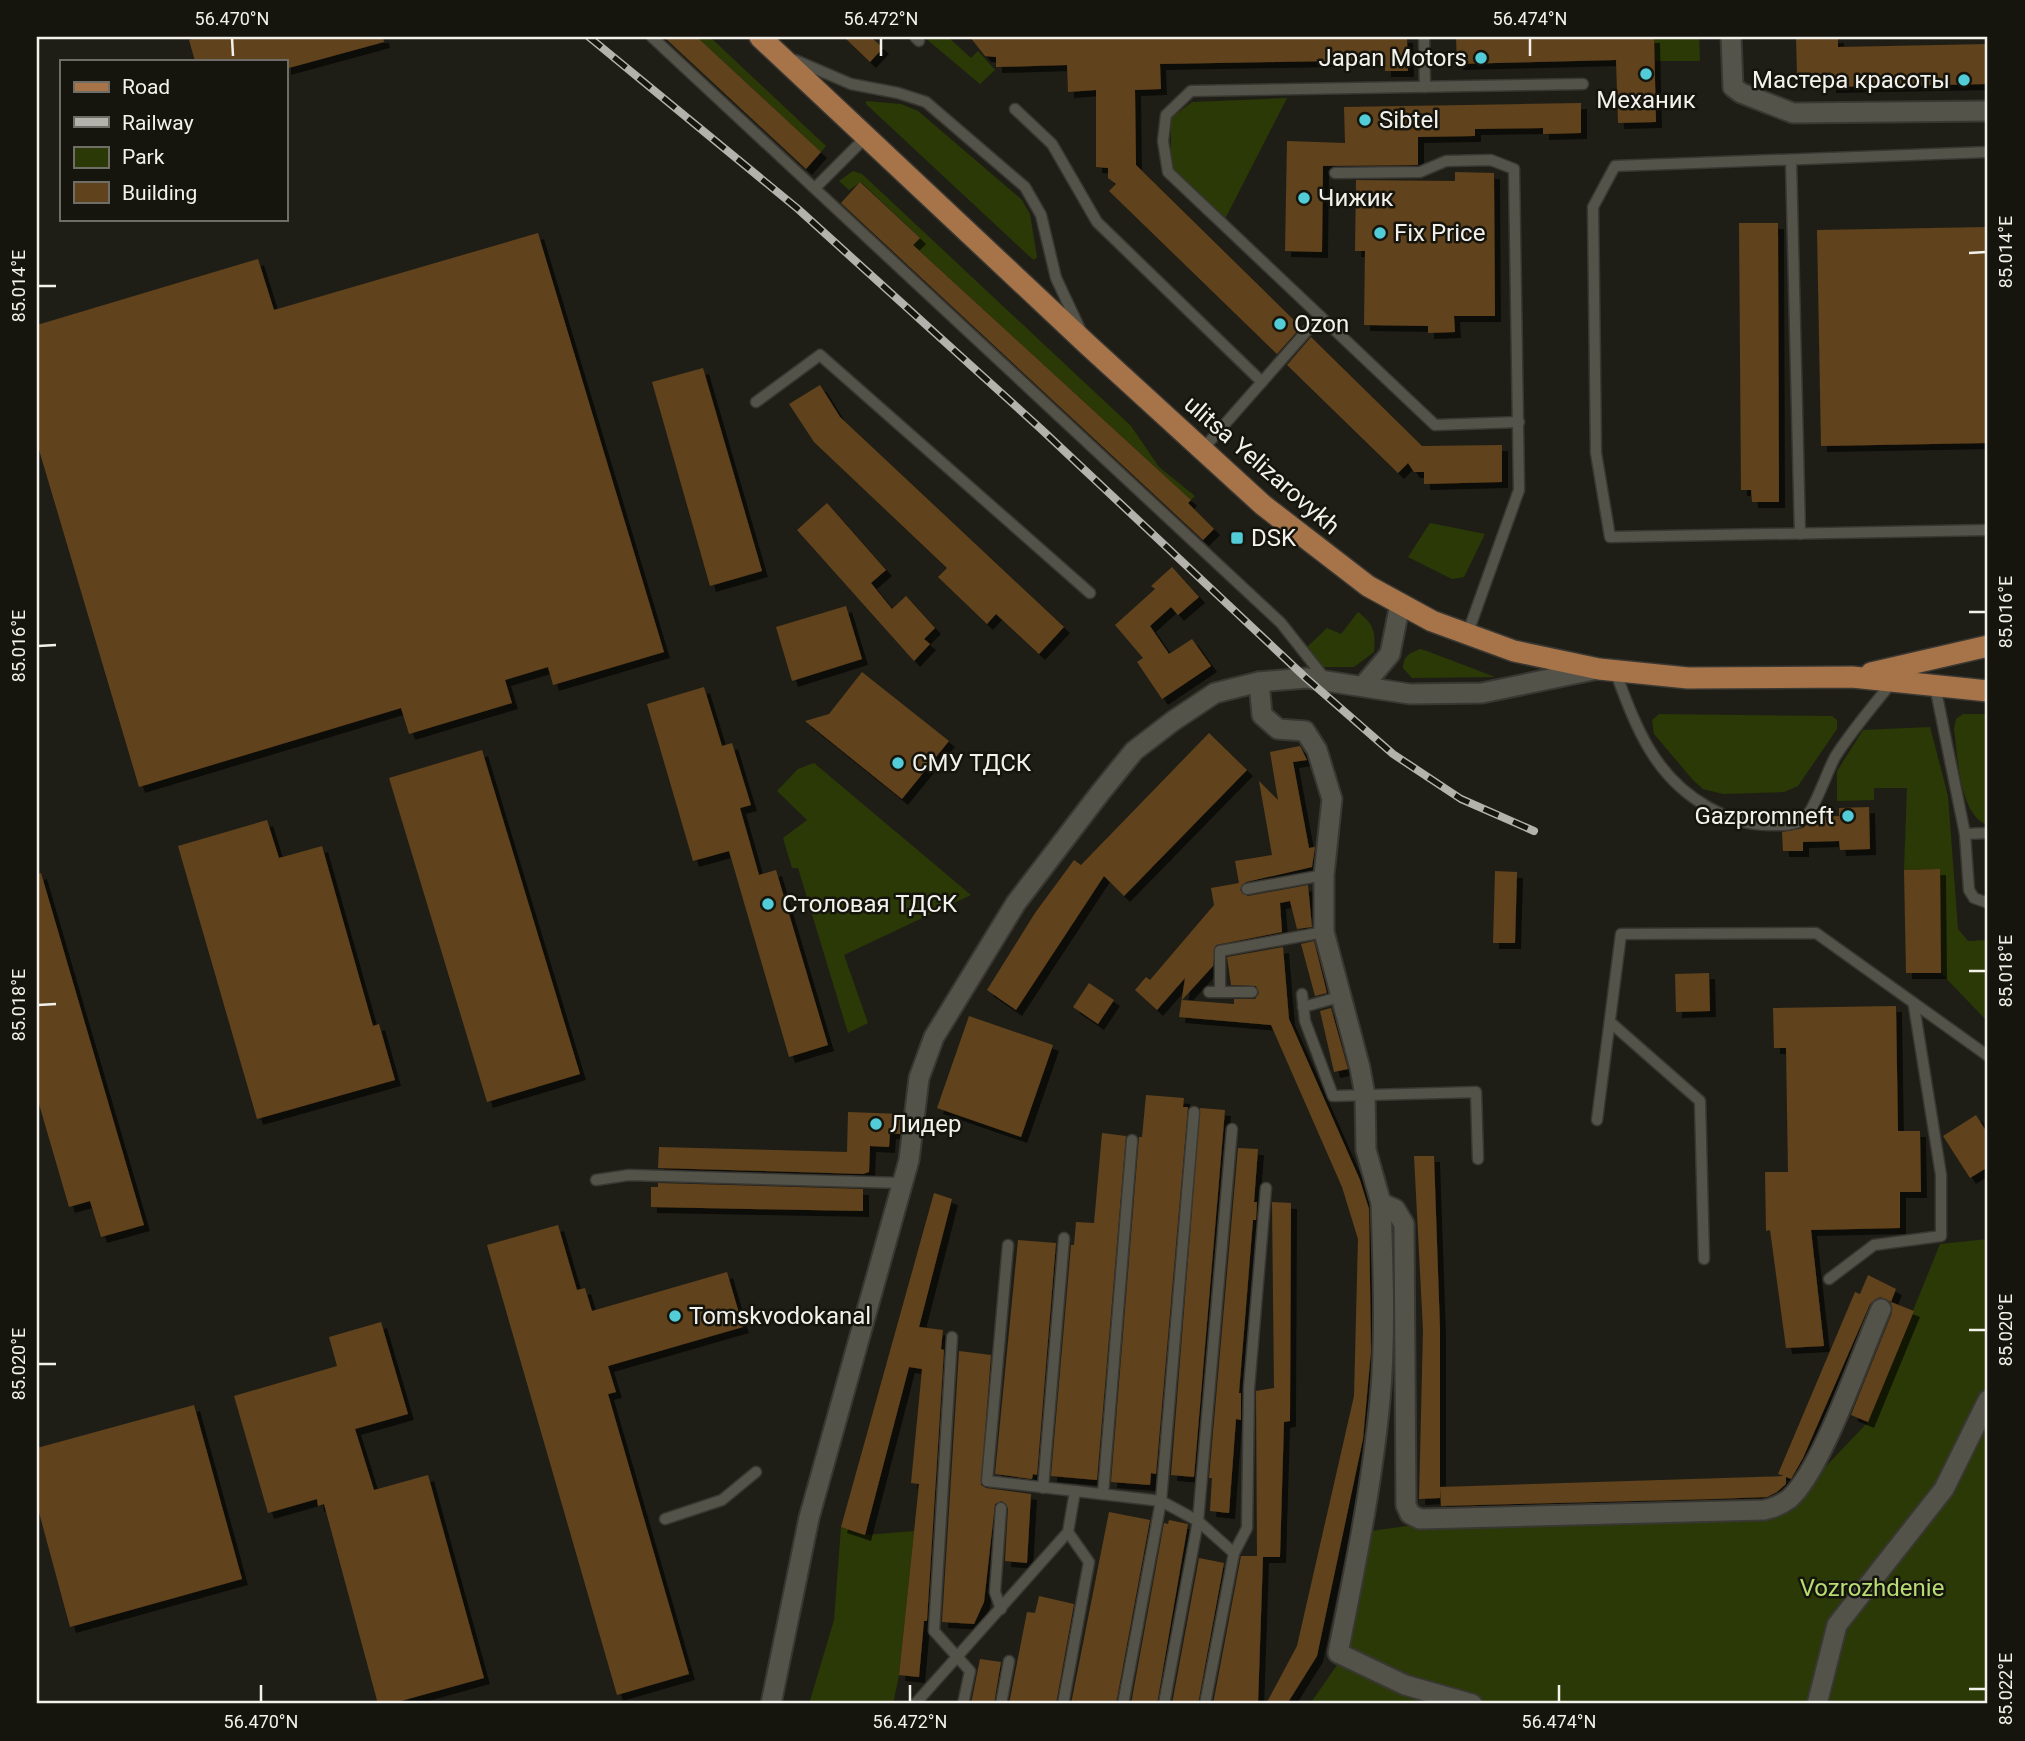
<svg xmlns="http://www.w3.org/2000/svg" width="2025" height="1741" viewBox="0 0 2025 1741" font-family="Roboto,sans-serif">
  <style>
    .green { fill: #2a3906 }
    .building { fill: #60421c; filter: url(#shadow) }
    .lines { fill: none; stroke-linecap: round; stroke-linejoin: round }
    .service-casing { stroke: #383732; stroke-width: 13 }
    .minor-casing { stroke: #383732; stroke-width: 23 }
    .primary-casing { stroke: #383732; stroke-width: 24 }
    .service { stroke: #54534a; stroke-width: 10 }
    .minor { stroke: #54534a; stroke-width: 19 }
    .primary { stroke: #a77348; stroke-width: 21 }
    .rail-casing { stroke: #b3b2ac; stroke-width: 8 }
    .rail { stroke: #16150d; stroke-width: 5; stroke-dasharray: 16; stroke-linecap: butt }
    .ticks { fill: none; stroke: #f2f1ec; stroke-width: 2.5 }
    .poi-dot { fill: #52ccd6; stroke: #16150d; stroke-width: 2.5 }
    .labels { text-anchor: middle; stroke-width: 5; stroke-linejoin: round; paint-order: stroke }
    .poi-label { font-size: 24px; fill: #f2f1ec; stroke: #16150d; text-anchor: start }
    .street-label { font-size: 24px; fill: #f2f1ec; stroke: #16150d }
    .park-label { font-size: 24px; fill: #b7dd72; stroke: #16150d }
    .neatline { fill: none; stroke: #f2f1ec; stroke-width: 2.5 }
    .ticks-label { font-size: 18px; text-anchor: middle; fill: #f2f1ec }
  </style>
  <defs>
    <filter id="shadow"><feDropShadow dx="6" dy="6" stdDeviation="0" flood-color="#0009"/></filter>
  </defs>
  <rect width="100%" height="100%" fill="#1f1e16"/>
  <!-- green -->
  <g class="green">
    <path d="M697,37H710L826,146L821,152Z"/>
    <path d="M924,37H948L971,58L978,51L995,70L980,84Z"/>
    <path d="M1654,37H1699L1700,61H1655Z"/>
    <path d="M1287,98L1225,219L1171,169V118L1192,102Z"/>
    <path d="M866,101L901,104L918,111L1022,200L1030,214L1037,257L1034,260L1029,256L866,104Z"/>
    <path d="M853,171L862,174L1131,426L1159,467L1195,496L1191,500L913,245L920,238L861,182L849,190L839,181Z"/>
    <path d="M1430,523L1485,534L1464,577L1452,579L1408,557Z"/>
    <path d="M1358,612C1374,624 1376,633 1374,652L1354,667H1320L1306,648L1327,628L1341,634Z"/>
    <path d="M1420,649L1427,651L1495,677L1412,678L1403,668C1403,656 1410,653 1420,649Z"/>
    <path d="M1659,714L1832,716L1837,720V729L1798,786L1784,792L1723,794L1703,789L1693,780L1654,734L1652,720Z"/>
    <path d="M1963,714H1988V825C1959,816 1958,756 1954,729L1956,719Z"/>
    <path d="M1930,727L1948,796L1958,929L1968,941L1988,940V1022L1941,973L1940,869L1904,870L1907,788H1874V800L1837,801V771L1863,730Z"/>
    <path d="M814,763L971,895L844,955L868,1023L848,1033L798,868H792L783,838L807,820L777,791L798,769Z"/>
    <path d="M1988,1239V1704H1310L1344,1655L1371,1531L1421,1524L1770,1518L1793,1501L1868,1422L1940,1244Z"/>
    <path d="M841,1527L865,1535L914,1531L899,1675L893,1704H809L834,1620Z"/>
  </g>
  <!-- building -->
  <g class="building">
    <path d="M199,37H383L384,42L285,69V61H195L189,40Z"/>
    <path d="M664,37H697L821,152L806,169Z"/>
    <path d="M844,37H871L883,48L870,62Z"/>
    <path d="M970,37H1407L1408,71H1385V60L1160,64L1161,89L1135,90L1136,165L1301,327L1277,354L1109,191L1116,184L1108,178V168L1096,167V90L1068,92L1067,65L996,67V57L985,56Z"/>
    <path d="M1456,37H1654L1656,122L1618,123L1616,60L1457,64Z"/>
    <path d="M1796,37H1838V47L1988,44V84L1830,87V74L1797,75Z"/>
    <path d="M1581,103V133L1543,134V128L1475,129V136L1418,137V165L1323,166L1322,252L1285,251L1287,141L1345,143L1344,107Z"/>
    <path d="M1455,172L1494,173L1495,316H1454L1455,332L1428,333V326L1364,325L1365,251H1355L1356,180L1455,181Z"/>
    <path d="M860,182L920,238L913,245L1191,500L1188,503L1214,529L1203,540L841,203Z"/>
    <path d="M1739,223H1778L1779,502H1752L1751,490H1741Z"/>
    <path d="M1988,227V443L1821,446L1817,230Z"/>
    <path d="M538,233L664,652L553,685L548,667L505,680L512,703L409,734L401,708L139,787L37,443V325L258,259L274,310Z"/>
    <path d="M1311,337L1422,446L1502,445V482L1424,484V472H1414L1408,463L1398,473L1287,365Z"/>
    <path d="M703,368L762,571L710,586L652,382Z"/>
    <path d="M820,385L840,417L1064,627L1039,654L996,614L987,624L938,577L947,568L814,442L789,404Z"/>
    <path d="M827,503L886,570L871,583L892,609L906,596L935,628L924,639L930,644L914,661L797,530Z"/>
    <path d="M1172,567L1199,597L1178,615L1171,607L1150,626L1169,654L1192,639L1211,666L1162,699L1137,662L1143,658L1115,625L1155,589L1151,586Z"/>
    <path d="M846,606L862,659L792,681L776,627Z"/>
    <path d="M862,672L949,741L902,799L805,721L829,714Z"/>
    <path d="M704,687L722,746L732,743L751,805L740,808L759,875L776,870L828,1045L789,1057L729,851L693,861L647,704Z"/>
    <path d="M1209,733L1247,770L1124,896L1104,876L1016,1010L987,990L1035,913L1074,860L1081,865Z"/>
    <path d="M1300,746L1307,760L1293,762L1309,848L1315,847L1312,867L1246,882L1240,890L1248,896L1308,885L1312,927L1297,929L1290,901L1280,903L1282,932L1216,945L1213,966L1182,1000L1234,1004V999H1255L1259,993L1256,986L1231,985L1227,957L1283,947L1289,1019L1360,1180L1369,1209L1371,1351L1363,1439L1317,1656L1287,1704H1266L1297,1646L1354,1396L1358,1239L1342,1187L1271,1025L1179,1017L1185,978L1157,1010L1135,990L1146,977L1150,980L1214,905L1211,888L1239,883L1235,861L1272,855L1259,781L1278,800L1270,752Z"/>
    <path d="M482,750L580,1074L487,1102L389,778Z"/>
    <path d="M1869,807L1870,849L1840,850L1839,841L1803,842V851H1783L1782,832L1803,828L1815,817L1839,816V808Z"/>
    <path d="M267,820L279,858L322,846L373,1026L379,1024L395,1080L257,1119L178,846Z"/>
    <path d="M1940,869L1941,973H1906L1904,870Z"/>
    <path d="M1495,871L1517,872L1515,943H1493Z"/>
    <path d="M41,873L144,1225L101,1237L90,1201L69,1207L37,1097V874Z"/>
    <path d="M1314,941L1327,993L1315,996L1301,944Z"/>
    <path d="M1709,973L1710,1011L1676,1012L1675,974Z"/>
    <path d="M1089,983L1114,1000L1098,1024L1073,1007Z"/>
    <path d="M1896,1006L1898,1131H1920L1921,1192H1900V1228L1811,1230L1824,1346L1786,1348L1770,1230L1766,1231L1765,1172H1788L1786,1048H1774L1773,1008Z"/>
    <path d="M1331,1008L1348,1069L1334,1072L1320,1011Z"/>
    <path d="M969,1016L1053,1045L1021,1137L937,1108Z"/>
    <path d="M1146,1095L1184,1098L1183,1107H1188L1156,1474L1151,1473L1150,1485L1111,1482L1139,1137H1142Z"/>
    <path d="M1200,1108L1225,1110L1194,1477L1171,1475Z"/>
    <path d="M848,1112L902,1114L900,1134L890,1133L889,1147L870,1146L869,1172L863,1174L658,1168L659,1147L847,1152Z"/>
    <path d="M1976,1115L1988,1134V1167L1970,1178L1943,1136Z"/>
    <path d="M1102,1133L1126,1136L1097,1480L1051,1476L1071,1245H1074L1076,1222L1094,1223Z"/>
    <path d="M1238,1148L1258,1149L1254,1202H1257L1256,1220H1253L1239,1393H1241V1420L1236,1419L1229,1513L1210,1511L1212,1478H1209Z"/>
    <path d="M1414,1156H1434L1440,1329V1498L1419,1499L1423,1330Z"/>
    <path d="M658,1183L863,1189V1211L651,1207V1187H658Z"/>
    <path d="M934,1193L952,1199L919,1327L943,1330L941,1349L944,1350L927,1621H924L919,1677L899,1675L919,1484L911,1483L922,1369L909,1367L865,1535L841,1527Z"/>
    <path d="M1272,1202L1291,1203L1290,1421L1284,1422L1280,1557H1263L1258,1704H1213L1241,1556H1257L1256,1391L1274,1388Z"/>
    <path d="M558,1225L577,1290L585,1288L592,1311L727,1272L743,1327L608,1366L616,1392L608,1394L689,1674L617,1695L487,1245Z"/>
    <path d="M1018,1240L1056,1243L1037,1475L1033,1474L1032,1479L995,1474Z"/>
    <path d="M1868,1275L1896,1289L1891,1302L1914,1311L1868,1422L1851,1415L1892,1313L1891,1302L1880,1297L1870,1304L1803,1458L1791,1479L1786,1477V1484L1777,1492L1767,1497L1714,1499L1441,1506L1440,1487L1784,1476L1778,1474L1855,1292L1860,1294Z"/>
    <path d="M381,1322L408,1414L355,1429L374,1490L428,1475L484,1678L390,1704H378L324,1504L318,1506L317,1499L268,1513L234,1396L337,1366L329,1337Z"/>
    <path d="M959,1351L991,1355L981,1485L986,1488L1031,1494L1027,1563L1005,1561L1008,1508L1002,1501L995,1504L984,1602L974,1624L942,1622Z"/>
    <path d="M194,1405L242,1579L70,1627L37,1505V1448Z"/>
    <path d="M1109,1512L1150,1520L1116,1704H1071Z"/>
    <path d="M1169,1520L1188,1524L1157,1704H1131L1164,1523L1168,1524Z"/>
    <path d="M1199,1558L1224,1563L1198,1704H1172Z"/>
    <path d="M1039,1596L1074,1604L1056,1704H1009L1027,1612L1035,1613Z"/>
    <path d="M980,1659L1001,1662L994,1704H971Z"/>
  </g>
  <g class="lines">
    <!-- service casing -->
    <g class="service-casing">
      <g id="service">
        <path d="M652,37L1281,623L1326,680"/>
        <path d="M915,37L919,41"/>
        <path d="M1424,37L1425,87"/>
        <path d="M795,60L851,84L898,93L926,102L1025,187L1041,215L1056,278L1080,329"/>
        <path d="M1015,109L1052,144L1097,222L1262,382"/>
        <path d="M1988,152L1615,166L1593,207L1596,453L1610,537L1988,530"/>
        <path d="M1791,160L1800,534"/>
        <path d="M1335,173L1420,172L1446,161L1491,160L1514,169L1519,490L1467,635"/>
        <path d="M815,188L866,137"/>
        <path d="M1320,316L1435,425L1519,422"/>
        <path d="M756,402L820,355L1090,593"/>
        <path d="M1202,450L1320,316L1168,172L1163,141L1166,115L1191,91L1583,84"/>
        <path d="M1615,671C1636,727 1654,777 1708,807C1728,818 1746,825 1769,825C1783,825 1798,827 1808,814C1816,805 1827,772 1835,757C1852,730 1873,706 1893,681"/>
        <path d="M1935,686L1965,834L1969,890L1974,898L1988,903"/>
        <path d="M1965,834L1988,833"/>
        <path d="M1247,889L1324,875"/>
        <path d="M1209,992H1252"/>
        <path d="M1220,992V951L1324,932"/>
        <path d="M1302,994L1305,1021L1333,1096L1476,1092L1478,1159"/>
        <path d="M1303,1007L1343,996"/>
        <path d="M1610,1022L1700,1101L1704,1259"/>
        <path d="M1597,1120L1621,934L1816,933L1988,1056"/>
        <path d="M596,1180L629,1175L902,1183"/>
        <path d="M1008,1245L987,1481L1075,1491"/>
        <path d="M1829,1279L1874,1245L1941,1236V1175L1914,1006"/>
        <path d="M952,1337L934,1631L970,1671L963,1704"/>
        <path d="M1043,1488L1064,1238"/>
        <path d="M1103,1494L1132,1140"/>
        <path d="M1001,1508L995,1592L1001,1609"/>
        <path d="M665,1519L722,1500L756,1472"/>
        <path d="M915,1704L1068,1532L1075,1491L1161,1501L1198,1521L1234,1553"/>
        <path d="M1001,1704L1009,1661"/>
        <path d="M1063,1704L1089,1562L1068,1532"/>
        <path d="M1123,1704L1161,1501L1194,1112"/>
        <path d="M1164,1704L1198,1521L1232,1129"/>
        <path d="M1205,1704L1234,1553L1247,1528L1249,1388L1266,1188"/>
      </g>
    </g>
    <!-- minor casing -->
    <g class="minor-casing">
      <g id="minor">
        <path d="M1731,37L1733,87L1741,93L1793,113L1988,111"/>
        <path d="M1259,682L1262,715L1278,729L1305,731L1317,750L1332,799L1324,875V932L1360,1068L1365,1095L1366,1150L1381,1203L1395,1209L1404,1224L1406,1505L1410,1514L1420,1519L1764,1510C1773,1508 1781,1505 1789,1499C1821,1472 1862,1352 1881,1309"/>
        <path d="M1364,685L1390,654L1400,604"/>
        <path d="M1381,1203C1383,1268 1386,1335 1380,1400C1372,1485 1355,1569 1338,1653L1405,1685L1472,1704"/>
        <path d="M771,1704L809,1518L909,1160L919,1078L934,1037L1016,903L1100,793L1134,751L1173,721L1215,693L1259,682L1306,678L1410,694L1482,693L1598,669"/>
        <path d="M1817,1704L1837,1625L1944,1489L1988,1400"/>
      </g>
    </g>
    <!-- primary casing -->
    <g class="primary-casing">
      <g id="primary">
        <path d="M760,37L1088,345L1263,505L1368,586L1432,621L1514,651L1599,669L1688,678L1852,677L1988,691"/>
        <path d="M1871,673L1988,646"/>
      </g>
    </g>
    <!-- service -->
    <use href="#service" class="service"/>
    <!-- minor -->
    <use href="#minor" class="minor"/>
    <!-- primary -->
    <use href="#primary" class="primary"/>
    <!-- rail casing -->
    <g class="rail-casing">
      <path id="rail" d="M589,37L798,209L1041,429L1306,678L1393,754L1461,799L1534,831"/>
    </g>
    <!-- rail -->
    <use href="#rail" class="rail"/>
  </g>
  <!-- ticks -->
  <path class="ticks" d="M232,38L233,56M881,38V56M1530,38V56M1969,253L1986,252M38,286H56M1969,612H1986M38,646L56,645M1969,971H1986M38,1005L56,1004M1969,1330H1986M38,1364H56M261,1685V1702M910,1685V1702M1559,1685V1702M1969,1689H1986"/>
  <!-- markers -->
  <g class="poi-dot">
    <circle cx="1481" cy="58" r="7"/>
    <circle cx="1646" cy="74" r="7"/>
    <circle cx="1964" cy="80" r="7"/>
    <circle cx="1365" cy="120" r="7"/>
    <circle cx="1304" cy="198" r="7"/>
    <circle cx="1380" cy="233" r="7"/>
    <circle cx="1280" cy="324" r="7"/>
    <rect x="1230" y="531" width="14" height="14" rx="3.5"/>
    <circle cx="898" cy="763" r="7"/>
    <circle cx="1848" cy="816" r="7"/>
    <circle cx="768" cy="904" r="7"/>
    <circle cx="876" cy="1124" r="7"/>
    <circle cx="675" cy="1316" r="7"/>
  </g>
  <g class="labels">
    <!-- poi labels -->
    <g class="poi-label">
      <text x="1467" y="66" text-anchor="end">Japan Motors</text>
      <text x="1950" y="88" text-anchor="end">Мастера красоты</text>
      <text x="1646" y="108" text-anchor="middle">Механик</text>
      <text x="1379" y="128">Sibtel</text>
      <text x="1318" y="206">Чижик</text>
      <text x="1394" y="241">Fix Price</text>
      <text x="1294" y="332">Ozon</text>
      <text x="1251" y="546">DSK</text>
      <text x="912" y="771">СМУ ТДСК</text>
      <text x="1834" y="824" text-anchor="end">Gazpromneft</text>
      <text x="782" y="912">Столовая ТДСК</text>
      <text x="890" y="1132">Лидер</text>
      <text x="689" y="1324">Tomskvodokanal</text>
    </g>
    <!-- street labels -->
    <g class="street-label">
      <text transform="translate(1262 465) rotate(41)" y="8">ulitsa Yelizarovykh</text>
    </g>
    <!-- park labels -->
    <g class="park-label">
      <text x="1872" y="1596">Vozrozhdenie</text>
    </g>
  </g>
  <!-- border -->
  <rect width="2025" height="1741" fill="none" stroke="#16150d" stroke-width="77"/>
  <!-- legend -->
  <rect x="60" y="60" width="228" height="161" fill="#16150d" stroke="#6e6d66" stroke-width="2"/>
  <rect x="74" y="82" width="35" height="10" fill="#a77348" stroke="#6e6d66" stroke-width="2"/>
  <text x="122" y="94" font-size="21" fill="#f2f1ec">Road</text>
  <rect x="74" y="117" width="35" height="10" fill="#b3b2ac" stroke="#6e6d66" stroke-width="2"/>
  <text x="122" y="130" font-size="21" fill="#f2f1ec">Railway</text>
  <rect x="74" y="147" width="35" height="21" fill="#2a3906" stroke="#6e6d66" stroke-width="2"/>
  <text x="122" y="164" font-size="21" fill="#f2f1ec">Park</text>
  <rect x="74" y="182" width="35" height="21" fill="#60421c" stroke="#6e6d66" stroke-width="2"/>
  <text x="122" y="200" font-size="21" fill="#f2f1ec">Building</text>
  <rect x="38" y="38" width="1948" height="1664" class="neatline"/>
  <g class="ticks-label">
    <text x="232" y="25">56.470°N</text>
    <text x="881" y="25">56.472°N</text>
    <text x="1530" y="25">56.474°N</text>
    <text transform="translate(2006 252) rotate(-90)" y="6">85.014°E</text>
    <text transform="translate(19 286) rotate(-90)" y="6">85.014°E</text>
    <text transform="translate(2006 612) rotate(-90)" y="6">85.016°E</text>
    <text transform="translate(19 646) rotate(-90)" y="6">85.016°E</text>
    <text transform="translate(2006 971) rotate(-90)" y="6">85.018°E</text>
    <text transform="translate(19 1005) rotate(-90)" y="6">85.018°E</text>
    <text transform="translate(2006 1330) rotate(-90)" y="6">85.020°E</text>
    <text transform="translate(19 1364) rotate(-90)" y="6">85.020°E</text>
    <text transform="translate(2006 1689) rotate(-90)" y="6">85.022°E</text>
    <text x="261" y="1728">56.470°N</text>
    <text x="910" y="1728">56.472°N</text>
    <text x="1559" y="1728">56.474°N</text>
  </g>
</svg>
